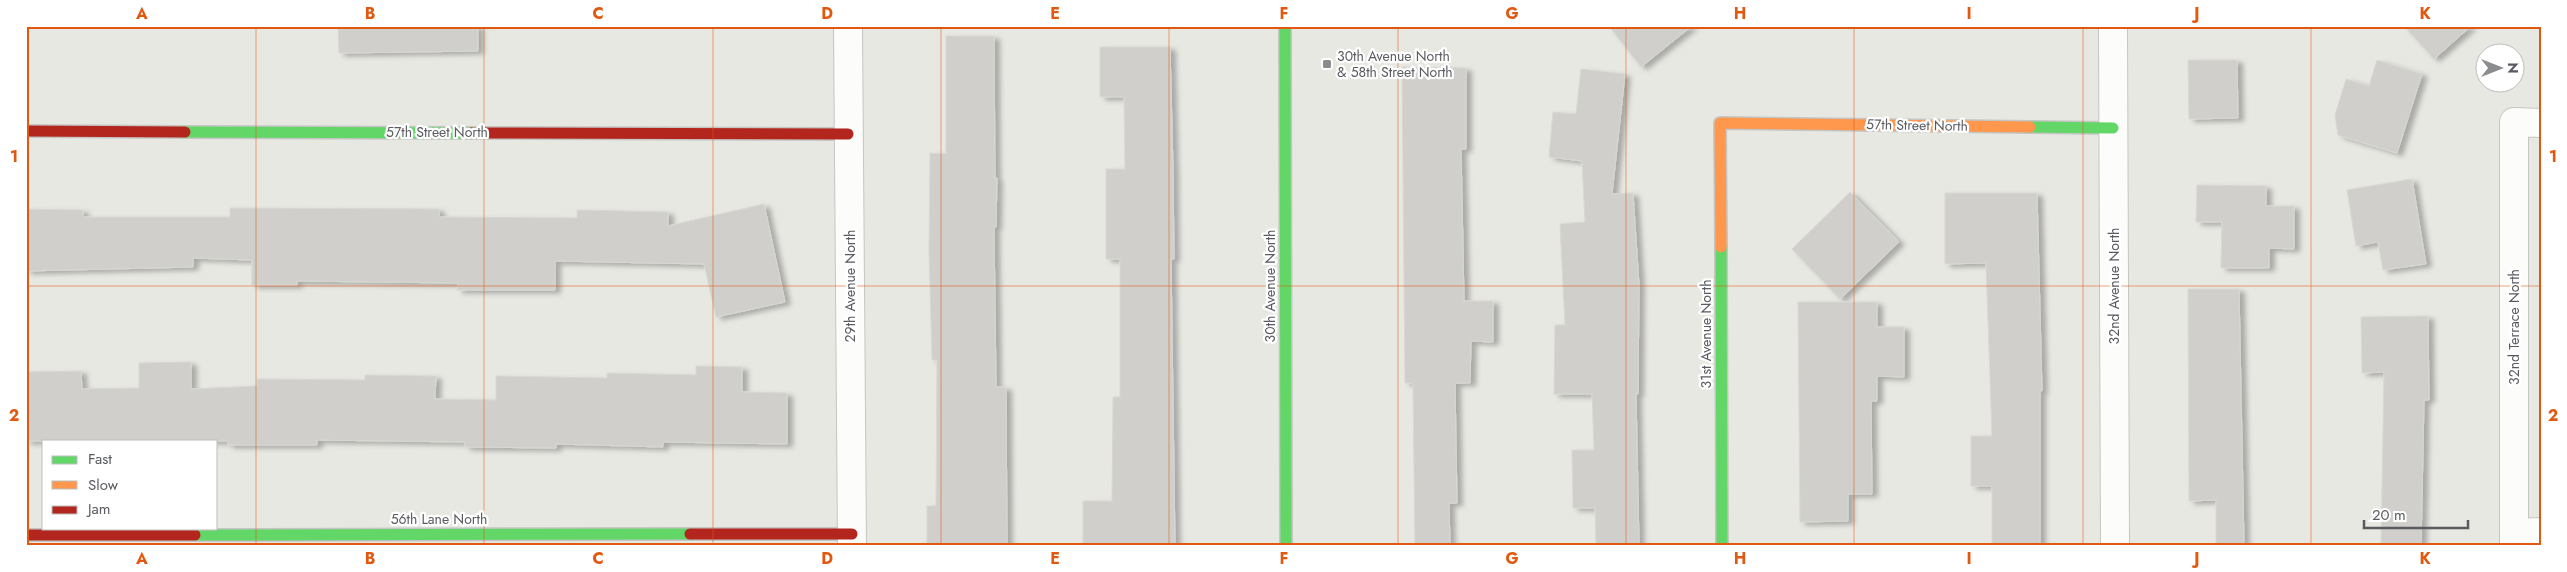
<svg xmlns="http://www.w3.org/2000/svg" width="2567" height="572" viewBox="0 0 2567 572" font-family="Jost,sans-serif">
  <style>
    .building { fill: #d0cfcc; stroke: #d8d7d2; filter: url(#shadow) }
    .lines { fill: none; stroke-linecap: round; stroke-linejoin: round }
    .street-casing { stroke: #c5c5c3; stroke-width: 30 }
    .fast-casing { stroke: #c5c5c4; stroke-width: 14 }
    .slow-casing { stroke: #c5c5c4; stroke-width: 14 }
    .jam-casing { stroke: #c5c5c4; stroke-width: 14 }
    .street { stroke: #fcfcfb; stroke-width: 28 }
    .fast { stroke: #63d668; stroke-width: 11 }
    .slow { stroke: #ff974d; stroke-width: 11 }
    .jam { stroke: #b3261e; stroke-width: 11 }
    .grid { fill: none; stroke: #e15910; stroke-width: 1; stroke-opacity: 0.55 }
    .poi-dot { fill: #8b8c8e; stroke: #fff; stroke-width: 2 }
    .labels { text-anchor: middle; stroke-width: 4.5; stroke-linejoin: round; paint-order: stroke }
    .poi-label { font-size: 14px; fill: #595b60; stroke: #fff; text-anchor: start }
    .street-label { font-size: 14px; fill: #595b60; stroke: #fff }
    .neatline { fill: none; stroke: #e15910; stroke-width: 2 }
    .grid-label { font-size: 16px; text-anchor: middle; font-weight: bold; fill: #e15910 }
  </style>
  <defs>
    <filter id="shadow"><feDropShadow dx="5.5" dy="3" stdDeviation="2.5" flood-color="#0004"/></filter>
  </defs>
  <rect width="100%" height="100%" fill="#e8e8e3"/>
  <!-- building -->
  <g class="building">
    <path d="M338,26H478V51L339,53Z"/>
    <path d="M1609,26H1692L1641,67Z"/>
    <path d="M2404,26H2471L2434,59Z"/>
    <path d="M946,36H994L995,178H997L996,227H994L996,387H1006L1007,546H927V506H936L937,360H932L929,250L930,153L946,154Z"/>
    <path d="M1100,47H1170L1173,169L1174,259H1171L1175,546H1083V501H1112L1113,397H1120V259H1106V169H1125L1124,97H1100Z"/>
    <path d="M2188,60H2237L2238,118L2189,119Z"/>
    <path d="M2377,60L2422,74L2397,153L2338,135L2335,115L2346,79L2369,86Z"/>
    <path d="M1402,67L1466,68V149H1461L1464,301H1493V342L1471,341L1470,383H1455L1457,503H1449L1450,546H1415L1413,383H1405Z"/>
    <path d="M1581,69L1625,74L1612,194L1633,193L1639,285L1638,394H1636L1639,546H1596L1595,508H1573L1572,450H1594L1592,394H1554L1555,325H1565L1560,224L1585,222L1582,161L1549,157L1553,112L1576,114Z"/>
    <path d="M2412,179L2426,264L2383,270L2378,242L2356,246L2347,190Z"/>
    <path d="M2197,185L2266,186V206H2294V249L2269,248V268H2221L2222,222H2196Z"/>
    <path d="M1850,192L1899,242L1840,299L1792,249Z"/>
    <path d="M1945,193H2037L2042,391H2040V546H1992V486H1971V436H1992L1986,263L1945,264Z"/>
    <path d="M764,204L785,302L716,317L704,264L555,261V290H457L458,283L297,281V285H252V260L193,258V267L26,271V209L83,210V217H230V208L439,209V217L577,218V210L668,212V226Z"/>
    <path d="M2188,289H2239L2244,546H2216V500L2189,501Z"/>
    <path d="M1798,302H1877V327H1904V377L1877,376V401H1871L1872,494H1848V521L1800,522Z"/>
    <path d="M2428,316L2429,400H2424L2421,546H2381L2384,372L2362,373L2361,317Z"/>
    <path d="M191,362V389L257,386V379L365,380V375L436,376L435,399L496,400V376L607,378V373L696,375V366L742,367V392L787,393V444L663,442V447L556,444V448L465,447V442L317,440V445H228V441H26V372L81,371L82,389L139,388V363Z"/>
  </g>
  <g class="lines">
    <!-- street casing -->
    <g class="street-casing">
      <g id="street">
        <path d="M848,26L852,546"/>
        <path d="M2113,26L2115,546"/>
        <path d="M2514,533L2541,532"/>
        <path d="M2514,546V122L2541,123"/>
      </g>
    </g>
    <!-- fast casing -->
    <g class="fast-casing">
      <g id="fast">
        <path d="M1285,26L1286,546"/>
        <path d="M2030,127L2113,128"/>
        <path d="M185,132L471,133"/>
        <path d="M1721,247L1722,546"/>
        <path d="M195,535L690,534"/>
      </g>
    </g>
    <!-- slow casing -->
    <g class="slow-casing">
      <path id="slow" d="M1721,247L1720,123L2030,127"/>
    </g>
    <!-- jam casing -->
    <g class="jam-casing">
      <g id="jam">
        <path d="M26,131L185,132"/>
        <path d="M471,133L848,134"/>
        <path d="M690,534H852"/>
        <path d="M26,535H195"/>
      </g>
    </g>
    <!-- street -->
    <use href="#street" class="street"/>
    <!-- fast -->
    <use href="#fast" class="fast"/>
    <!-- slow -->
    <use href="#slow" class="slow"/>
    <!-- jam -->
    <use href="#jam" class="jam"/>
  </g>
  <!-- grid -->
  <path class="grid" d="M256,26V546M484,26V546M713,26V546M941,26V546M1169,26V546M1398,26V546M1626,26V546M1854,26V546M2083,26V546M2311,26V546M26,286H2541"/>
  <!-- markers -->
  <rect class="poi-dot" x="1322" y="59" width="10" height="10" rx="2.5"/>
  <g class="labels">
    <!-- poi labels -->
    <g class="poi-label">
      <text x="1337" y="61">30th Avenue North<tspan x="1337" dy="16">&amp; 58th Street North</tspan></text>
    </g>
    <!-- street labels -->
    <g class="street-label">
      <text transform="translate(1917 125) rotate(1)" y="5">57th Street North</text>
      <text x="437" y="137">57th Street North</text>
      <text transform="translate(850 286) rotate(-90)" y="5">29th Avenue North</text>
      <text transform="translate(1270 286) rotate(-90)" y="5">30th Avenue North</text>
      <text transform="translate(2114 286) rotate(-90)" y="5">32nd Avenue North</text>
      <text transform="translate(2514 327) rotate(-90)" y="5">32nd Terrace North</text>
      <text transform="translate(1706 334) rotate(-90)" y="5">31st Avenue North</text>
      <text x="439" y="524">56th Lane North</text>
    </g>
  </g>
  <!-- border -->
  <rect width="2567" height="572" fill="none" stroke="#ffffff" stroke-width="55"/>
  <!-- legend -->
  <rect x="42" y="440" width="175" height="90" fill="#ffffff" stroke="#bdbdbf"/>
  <rect x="52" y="456" width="25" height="8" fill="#63d668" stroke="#bdbdbf"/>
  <text x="88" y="464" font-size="15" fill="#595b60">Fast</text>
  <rect x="52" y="481" width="25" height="8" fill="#ff974d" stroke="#bdbdbf"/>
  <text x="88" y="490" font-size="15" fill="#595b60">Slow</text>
  <rect x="52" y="506" width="25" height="8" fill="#b3261e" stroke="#bdbdbf"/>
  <text x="88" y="514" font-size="15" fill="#595b60">Jam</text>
  <!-- north arrow -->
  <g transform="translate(2500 68) rotate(90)"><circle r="24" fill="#ffffff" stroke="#bdbdbf"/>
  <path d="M0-4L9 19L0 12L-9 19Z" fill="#8b8c8e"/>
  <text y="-8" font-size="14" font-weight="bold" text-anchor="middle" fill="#595b60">N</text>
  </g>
  <!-- scale -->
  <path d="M2364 520v8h104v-8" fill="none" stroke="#595b60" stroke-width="2.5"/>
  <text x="2372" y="520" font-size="15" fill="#595b60" stroke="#ffffff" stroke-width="4" paint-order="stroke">20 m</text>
  <rect x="28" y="28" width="2512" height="516" class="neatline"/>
  <g class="grid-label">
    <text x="142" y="19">A</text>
    <text x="370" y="19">B</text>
    <text x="598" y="19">C</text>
    <text x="827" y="19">D</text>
    <text x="1055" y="19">E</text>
    <text x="1284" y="19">F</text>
    <text x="1512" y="19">G</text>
    <text x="1740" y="19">H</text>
    <text x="1969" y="19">I</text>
    <text x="2197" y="19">J</text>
    <text x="2425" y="19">K</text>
    <text x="14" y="162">1</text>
    <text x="2553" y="162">1</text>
    <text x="14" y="421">2</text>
    <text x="2553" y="421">2</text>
    <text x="142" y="564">A</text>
    <text x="370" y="564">B</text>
    <text x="598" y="564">C</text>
    <text x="827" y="564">D</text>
    <text x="1055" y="564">E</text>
    <text x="1284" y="564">F</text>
    <text x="1512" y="564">G</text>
    <text x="1740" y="564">H</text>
    <text x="1969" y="564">I</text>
    <text x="2197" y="564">J</text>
    <text x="2425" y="564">K</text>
  </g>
</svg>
